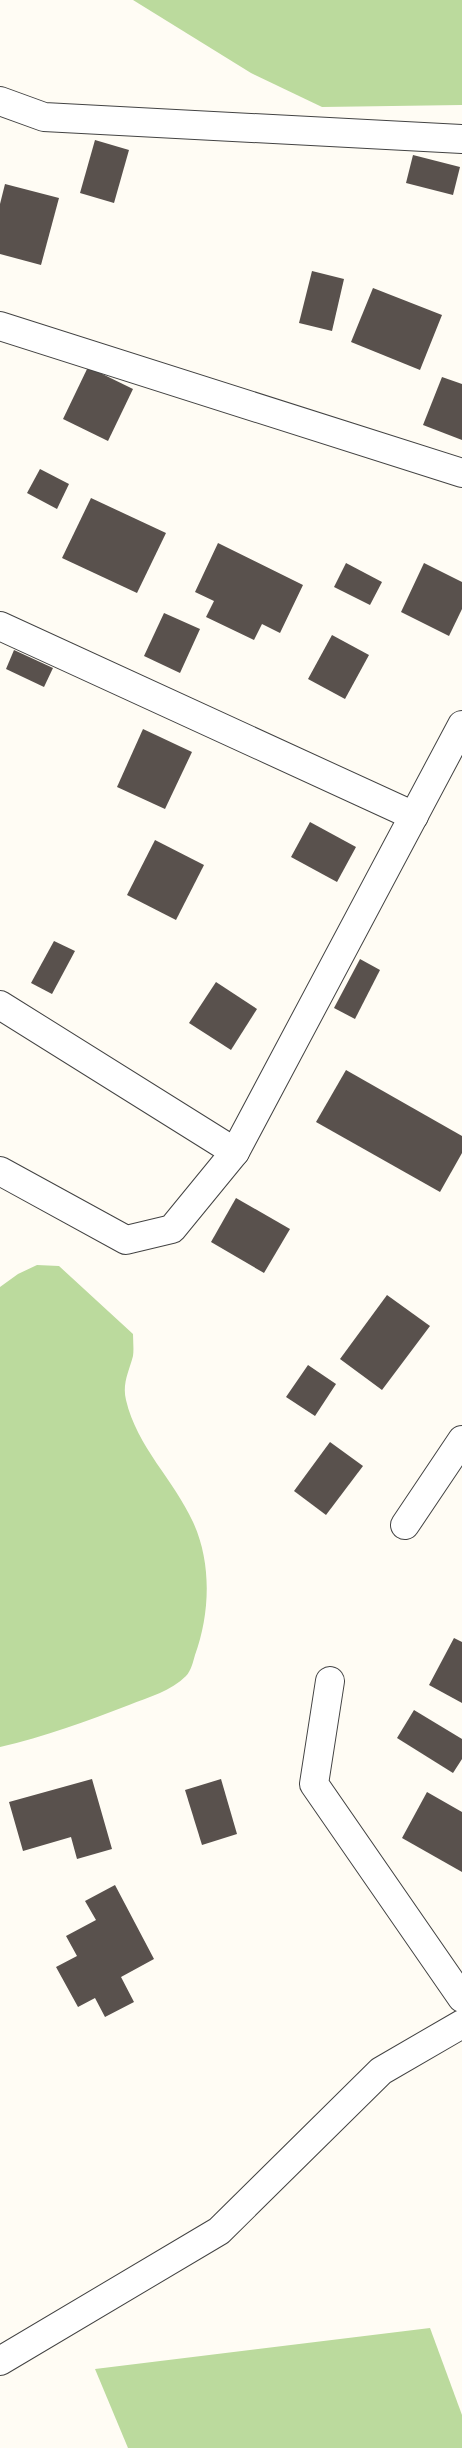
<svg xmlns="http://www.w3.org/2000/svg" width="462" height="2448" viewBox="0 0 462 2448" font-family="'Noto Serif',serif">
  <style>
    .forest { fill: #bbda9d }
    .building { fill: #59514d }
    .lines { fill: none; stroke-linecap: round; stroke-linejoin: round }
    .minor-casing { stroke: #434343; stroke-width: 30 }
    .minor { stroke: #fff; stroke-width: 28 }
  </style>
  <rect width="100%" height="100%" fill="#fffcf4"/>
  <!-- forest -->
  <g class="forest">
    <path d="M133,0H462V105L322,107L251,73Z"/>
    <path d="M37,1265L59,1266L133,1334C133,1341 134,1349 133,1356C129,1371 122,1384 126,1400C137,1447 174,1480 193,1522C212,1563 210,1614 195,1655C193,1662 191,1671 186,1676C171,1691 149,1697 129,1705C87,1721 44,1737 0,1747V1287L18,1274Z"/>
    <path d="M430,2328L462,2415V2448H128L95,2369Z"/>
  </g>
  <!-- building -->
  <g class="building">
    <path d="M95,140L129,150L114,203L80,193Z"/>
    <path d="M413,155L460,167L453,195L406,183Z"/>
    <path d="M5,184L59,198L41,265L0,254V204Z"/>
    <path d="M312,271L344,279L332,331L299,323Z"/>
    <path d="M373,288L442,315L420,370L351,342Z"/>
    <path d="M88,367L133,389L108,441L63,419Z"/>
    <path d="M442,377L462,384V440L423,425Z"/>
    <path d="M40,469L69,484L57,509L27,493Z"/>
    <path d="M91,498L166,533L137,593L62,558Z"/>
    <path d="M218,543L303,585L280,633L262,624L254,640L206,617L214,601L195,592Z"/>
    <path d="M346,563L382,582L370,605L334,587Z"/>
    <path d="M424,563L462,582V609L449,636L401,612Z"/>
    <path d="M164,613L200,629L180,673L144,656Z"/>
    <path d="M332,635L369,655L345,699L308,679Z"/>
    <path d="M14,650L53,668L44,687L6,669Z"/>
    <path d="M143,729L192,752L165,809L117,787Z"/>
    <path d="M310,822L356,847L337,882L291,857Z"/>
    <path d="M155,840L204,865L176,920L127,895Z"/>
    <path d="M54,941L75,951L52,994L31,983Z"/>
    <path d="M360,959L380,970L355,1019L334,1008Z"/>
    <path d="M216,982L257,1009L231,1050L189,1023Z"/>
    <path d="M346,1070L462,1136V1153L440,1192L316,1122Z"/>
    <path d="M236,1198L290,1229L264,1273L211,1242Z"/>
    <path d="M387,1295L430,1326L382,1390L340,1359Z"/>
    <path d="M308,1365L336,1384L315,1416L286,1397Z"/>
    <path d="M330,1442L363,1466L326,1515L294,1491Z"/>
    <path d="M454,1638L462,1642V1703L429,1685Z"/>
    <path d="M414,1710L462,1739V1759L453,1773L397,1738Z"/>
    <path d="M92,1779L112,1849L77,1859L71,1837L23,1851L9,1802Z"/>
    <path d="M221,1779L237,1834L202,1845L185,1790Z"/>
    <path d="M427,1792L462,1812V1872L402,1838Z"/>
    <path d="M115,1885L154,1959L121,1977L134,2002L105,2017L95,1998L78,2007L56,1967L77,1956L66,1936L96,1920L85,1901Z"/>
  </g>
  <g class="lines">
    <!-- minor casing -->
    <g class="minor-casing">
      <g id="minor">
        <path d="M0,101L44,117L462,139"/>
        <path d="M0,326L462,473"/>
        <path d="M0,626L414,816"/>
        <path d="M0,1005L235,1152"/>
        <path d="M0,1171L126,1240L172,1229L235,1152L462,725"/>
        <path d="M405,1525L462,1440"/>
        <path d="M330,1681L314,1784L462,1998"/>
        <path d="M0,2361L219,2231L381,2071L462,2024"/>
      </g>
    </g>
    <!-- minor -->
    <use href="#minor" class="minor"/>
  </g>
</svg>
